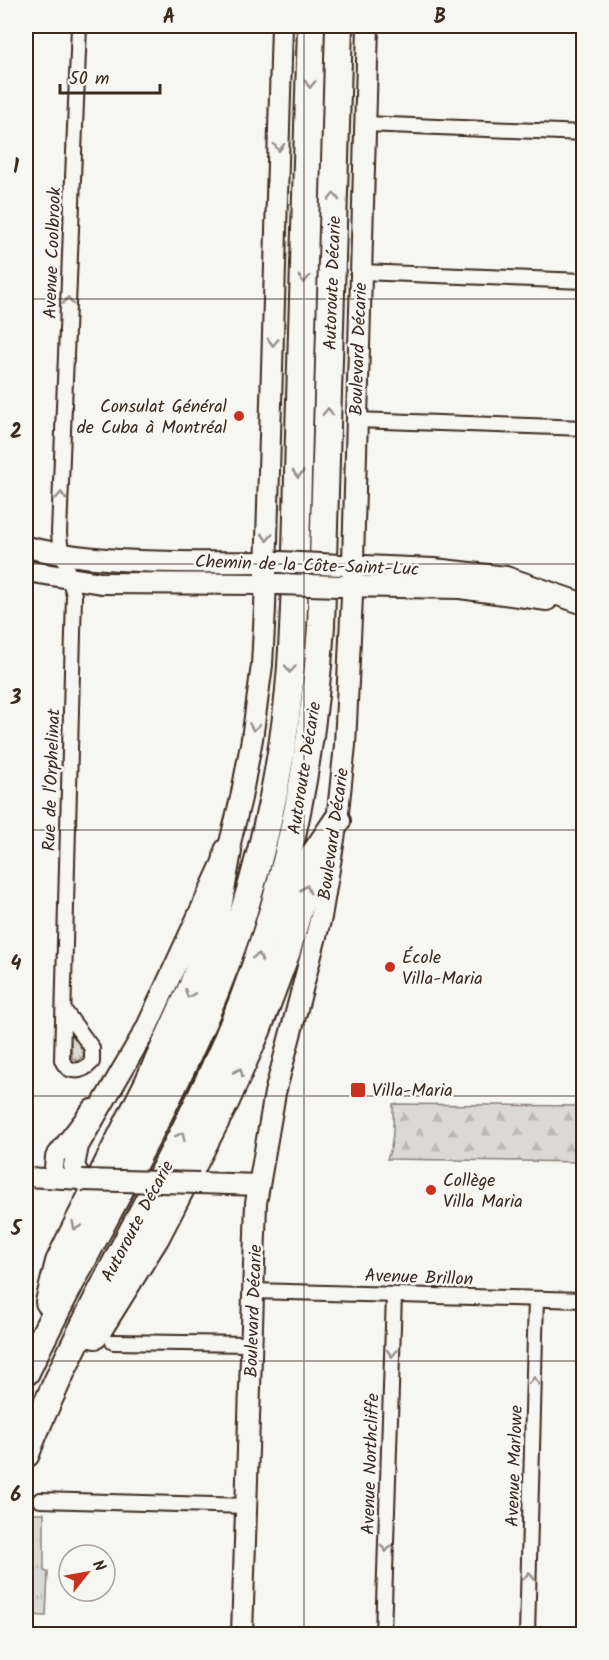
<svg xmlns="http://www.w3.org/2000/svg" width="609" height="1660" viewBox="0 0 609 1660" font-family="Kalam,sans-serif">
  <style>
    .grass { fill: url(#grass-tufts); stroke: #8a8278; stroke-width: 1.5 }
    .forest { fill: url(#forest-firs); stroke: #8a8278; stroke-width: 1.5 }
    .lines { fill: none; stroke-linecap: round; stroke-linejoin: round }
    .minor-casing { stroke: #3b2a1e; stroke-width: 18 }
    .tertiary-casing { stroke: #3b2a1e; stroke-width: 22 }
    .secondary-casing { stroke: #3b2a1e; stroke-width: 24 }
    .motorway-casing { stroke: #3b2a1e; stroke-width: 30 }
    .minor { stroke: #f6f6f2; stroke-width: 14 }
    .tertiary { stroke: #f6f6f2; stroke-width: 18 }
    .secondary { stroke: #f6f6f2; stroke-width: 20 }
    .motorway { stroke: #f6f6f2; stroke-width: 26 }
    .secondary-bridge-casing { stroke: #3b2a1e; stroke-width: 24; stroke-linecap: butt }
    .secondary-bridge { stroke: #f6f6f2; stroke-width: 20 }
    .oneway { stroke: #989088 }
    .grid { fill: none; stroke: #3b2a1e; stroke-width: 1.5; stroke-opacity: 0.55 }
    .poi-dot { fill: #c8321e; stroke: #f6f6f2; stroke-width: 2 }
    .labels { text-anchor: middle; stroke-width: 5; stroke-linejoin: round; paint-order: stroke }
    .street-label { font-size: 18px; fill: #3b2a1e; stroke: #f6f6f2 }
    .poi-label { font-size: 18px; fill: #3b2a1e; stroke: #f6f6f2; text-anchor: start }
    .neatline { fill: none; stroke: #3b2a1e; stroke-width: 2 }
    .grid-label { font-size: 20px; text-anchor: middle; font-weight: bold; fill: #3b2a1e }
  </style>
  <defs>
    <pattern id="grass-tufts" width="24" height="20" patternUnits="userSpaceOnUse" patternTransform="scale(1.5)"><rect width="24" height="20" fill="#dad9d3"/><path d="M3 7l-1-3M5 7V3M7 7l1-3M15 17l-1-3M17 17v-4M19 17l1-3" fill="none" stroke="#bcbab5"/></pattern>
    <pattern id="forest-firs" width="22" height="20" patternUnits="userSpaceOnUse" patternTransform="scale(1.5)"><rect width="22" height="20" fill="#dad9d3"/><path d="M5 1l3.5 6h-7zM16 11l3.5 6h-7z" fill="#bcbab5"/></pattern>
  </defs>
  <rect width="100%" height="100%" fill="#f6f6f2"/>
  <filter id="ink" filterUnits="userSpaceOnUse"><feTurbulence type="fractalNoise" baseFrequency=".0167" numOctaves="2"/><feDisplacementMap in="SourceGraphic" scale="12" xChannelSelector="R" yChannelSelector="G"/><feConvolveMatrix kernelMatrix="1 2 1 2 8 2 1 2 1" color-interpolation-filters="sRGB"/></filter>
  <g filter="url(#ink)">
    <!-- grass -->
    <g class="grass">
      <path d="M74,1033L84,1055L78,1061L72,1058L70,1034Z"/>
      <path d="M28,1513H44V1571L48,1572L46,1616L26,1615V1520Z"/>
    </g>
    <!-- forest -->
    <path class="forest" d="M393,1104L583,1106V1162L387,1159C395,1142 393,1122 393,1104Z"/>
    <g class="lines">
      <!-- minor casing -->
      <g class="minor-casing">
        <g id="minor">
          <path d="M365,124L584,133"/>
          <path d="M361,272L584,281"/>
          <path d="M356,420L584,428"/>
          <path d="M64,1010L92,1048V1062C82,1073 68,1074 62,1060L74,595L60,544L59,533L79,26"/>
          <path d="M253,1291L584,1300"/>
          <path d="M113,1342L251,1344"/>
          <path d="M40,1500L247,1506"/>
          <path d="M383,1634L394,1295"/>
          <path d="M527,1634L536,1299"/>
        </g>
      </g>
      <!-- tertiary casing -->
      <g class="tertiary-casing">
        <g id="tertiary">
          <path d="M26,1177L82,1180"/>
          <path d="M53,1178L55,1157L92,1109"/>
        </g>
      </g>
      <!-- secondary casing -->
      <g class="secondary-casing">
        <g id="secondary">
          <path d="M26,547C108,566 194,562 279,562"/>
          <path d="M341,565L434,569L506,577L584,604"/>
          <path d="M26,571L101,583L277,584"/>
          <path d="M340,586L460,588L547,600"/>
          <path d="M82,1180L74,1166L78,1146L146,1029L228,851L241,798L252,739L262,665L265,608L282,26"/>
          <path d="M199,1183L259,1185"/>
          <path d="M242,1634L256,1203L275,1093L321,917L337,821L345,745L352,596L368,26"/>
        </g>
      </g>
      <!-- motorway casing -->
      <g class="motorway-casing">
        <g id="motorway">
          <path d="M49,1302L59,1262L71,1237L148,1083L192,987L216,919L228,851"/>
          <path d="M95,1335L156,1237L226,1101L257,1031L287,951L314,855L337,821"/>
          <path d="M26,1372C98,1219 193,1076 243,914C268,834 285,750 291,666C296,589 297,511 299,434C303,298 307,162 311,26"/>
          <path d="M26,1454C36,1425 50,1398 62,1371C108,1272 163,1178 209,1080C277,934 311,786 321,626L339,26"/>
        </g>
      </g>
      <!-- minor -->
      <use href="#minor" class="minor"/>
      <!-- tertiary -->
      <use href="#tertiary" class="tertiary"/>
      <!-- secondary -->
      <use href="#secondary" class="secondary"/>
      <!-- motorway -->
      <use href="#motorway" class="motorway"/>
      <!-- secondary-bridge casing -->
      <g class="secondary-bridge-casing">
        <g id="secondary-bridge">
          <path d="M279,562L341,565"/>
          <path d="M278,584L340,586"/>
          <path d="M82,1180L199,1183"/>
        </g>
      </g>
      <!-- secondary-bridge -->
      <use href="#secondary-bridge" class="secondary-bridge"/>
    </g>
    <!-- one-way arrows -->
    <defs><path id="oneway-chevron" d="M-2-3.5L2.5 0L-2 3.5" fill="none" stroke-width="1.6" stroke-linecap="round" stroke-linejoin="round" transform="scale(1.5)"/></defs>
    <g class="oneway">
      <use href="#oneway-chevron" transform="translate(310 84) rotate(92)"/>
      <use href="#oneway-chevron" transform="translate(279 147) rotate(91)"/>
      <use href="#oneway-chevron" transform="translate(334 197) rotate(-88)"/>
      <use href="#oneway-chevron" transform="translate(304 279) rotate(92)"/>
      <use href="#oneway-chevron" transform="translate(68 301) rotate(-88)"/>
      <use href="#oneway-chevron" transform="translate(273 342) rotate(92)"/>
      <use href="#oneway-chevron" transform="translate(328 412) rotate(-88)"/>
      <use href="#oneway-chevron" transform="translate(298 474) rotate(92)"/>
      <use href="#oneway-chevron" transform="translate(61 496) rotate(-88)"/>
      <use href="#oneway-chevron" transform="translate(267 537) rotate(92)"/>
      <use href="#oneway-chevron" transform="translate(290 669) rotate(95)"/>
      <use href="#oneway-chevron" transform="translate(254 727) rotate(99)"/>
      <use href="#oneway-chevron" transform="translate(306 889) rotate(-75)"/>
      <use href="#oneway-chevron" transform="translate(258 957) rotate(-72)"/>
      <use href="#oneway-chevron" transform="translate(189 994) rotate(112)"/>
      <use href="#oneway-chevron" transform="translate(239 1072) rotate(-66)"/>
      <use href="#oneway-chevron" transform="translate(181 1136) rotate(-64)"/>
      <use href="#oneway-chevron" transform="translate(76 1226) rotate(115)"/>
      <use href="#oneway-chevron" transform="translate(392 1353) rotate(92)"/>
      <use href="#oneway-chevron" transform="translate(534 1381) rotate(-88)"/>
      <use href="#oneway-chevron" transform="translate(386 1548) rotate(92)"/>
      <use href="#oneway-chevron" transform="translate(529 1576) rotate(-88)"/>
    </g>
  </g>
  <!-- grid -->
  <path class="grid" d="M304,26V1634M26,299H584M26,564H584M26,830H584M26,1096H584M26,1361H584"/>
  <!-- markers -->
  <g class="poi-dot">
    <circle cx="239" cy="416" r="6"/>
    <circle cx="390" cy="967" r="6"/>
    <rect x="350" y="1082" width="16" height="16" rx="3"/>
    <circle cx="431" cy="1190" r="6"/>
  </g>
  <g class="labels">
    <!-- street labels -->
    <g class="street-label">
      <text transform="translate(52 253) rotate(-88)" y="6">Avenue Coolbrook</text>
      <text transform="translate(332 283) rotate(-88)" y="6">Autoroute Décarie</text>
      <text transform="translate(358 349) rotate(-88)" y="6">Boulevard Décarie</text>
      <text transform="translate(307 565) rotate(2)" y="6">Chemin de la Côte-Saint-Luc</text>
      <text transform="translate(304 768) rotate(-81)" y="6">Autoroute Décarie</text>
      <text transform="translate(51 780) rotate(-88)" y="6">Rue de l'Orphelinat</text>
      <text transform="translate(333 834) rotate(-82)" y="6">Boulevard Décarie</text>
      <text transform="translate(137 1221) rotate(-62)" y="6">Autoroute Décarie</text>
      <text transform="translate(419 1277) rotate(2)" y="6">Avenue Brillon</text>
      <text transform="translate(253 1311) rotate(-88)" y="6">Boulevard Décarie</text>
      <text transform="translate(370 1464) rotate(-88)" y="6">Avenue Northcliffe</text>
      <text transform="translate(514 1466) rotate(-88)" y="6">Avenue Marlowe</text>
    </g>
    <!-- poi labels -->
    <g class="poi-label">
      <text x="227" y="412" text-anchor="end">Consulat Général<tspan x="227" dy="21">de Cuba à Montréal</tspan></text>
      <text x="402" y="963">École<tspan x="402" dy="21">Villa-Maria</tspan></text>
      <text x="372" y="1096">Villa-Maria</text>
      <text x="443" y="1186">Collège<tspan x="443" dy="21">Villa Maria</tspan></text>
    </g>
  </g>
  <!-- margin -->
  <rect width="609" height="1660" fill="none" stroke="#f6f6f2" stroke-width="66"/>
  <!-- north arrow -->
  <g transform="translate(87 1573) rotate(59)"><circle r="28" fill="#f6f6f2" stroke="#aba49d" stroke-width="1.5"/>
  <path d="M0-4.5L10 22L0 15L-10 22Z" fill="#c8321e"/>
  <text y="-9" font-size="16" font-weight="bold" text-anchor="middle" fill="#3b2a1e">N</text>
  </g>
  <!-- scale -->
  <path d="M60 84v9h100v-9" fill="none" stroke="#3b2a1e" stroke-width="3"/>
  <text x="69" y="84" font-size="18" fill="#3b2a1e" stroke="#f6f6f2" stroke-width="4.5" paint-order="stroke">50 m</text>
  <rect x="33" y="33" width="543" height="1594" class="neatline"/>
  <g class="grid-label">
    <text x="169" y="23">A</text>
    <text x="440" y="23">B</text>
    <text x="16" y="173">1</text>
    <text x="16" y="438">2</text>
    <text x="16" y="704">3</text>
    <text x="16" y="970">4</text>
    <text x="16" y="1235">5</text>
    <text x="16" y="1501">6</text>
  </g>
</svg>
